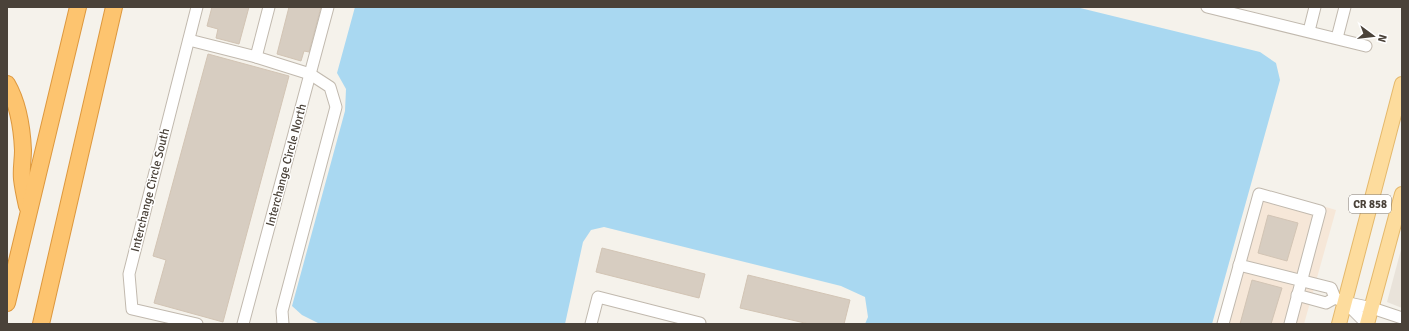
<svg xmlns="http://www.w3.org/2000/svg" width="1409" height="331" viewBox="0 0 1409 331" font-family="Signika,sans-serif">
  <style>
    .residential { fill: #e9e3da }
    .commercial { fill: #f6e7d8 }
    .water { fill: #a9d8f1 }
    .building { fill: #d7cdc1; stroke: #d2c4b4 }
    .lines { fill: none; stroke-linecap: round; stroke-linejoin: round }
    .minor-casing { stroke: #c1b9ae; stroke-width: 13 }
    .major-casing { stroke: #e4b86b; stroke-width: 16 }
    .highway-casing { stroke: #dd983e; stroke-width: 18 }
    .minor { stroke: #fff; stroke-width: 11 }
    .major { stroke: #fddc9d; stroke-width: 14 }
    .highway { stroke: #fdc46f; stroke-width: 16 }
    .labels { text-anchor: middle; stroke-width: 3; stroke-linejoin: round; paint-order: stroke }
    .shield { fill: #fff; stroke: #807b74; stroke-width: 1 }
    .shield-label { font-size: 11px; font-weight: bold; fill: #4a4239 }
    .street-label { font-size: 12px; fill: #4a4239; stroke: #fff }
  </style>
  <rect width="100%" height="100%" fill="#f5f2eb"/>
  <!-- residential -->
  <path class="residential" d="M1402,246V308L1387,302Z"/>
  <!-- commercial -->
  <path class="commercial" d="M1257,187L1336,210L1304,324H1220Z"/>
  <!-- water -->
  <path class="water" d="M355,7H1076L1260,52L1276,63L1280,80L1212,324H865L868,317L865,297L841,286L604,227L591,230L583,242L565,324H320L302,315L292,306L345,111L346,89L337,73Z"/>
  <!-- building -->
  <g class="building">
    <path d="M212,7H249L239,44L216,38L218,29L207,26Z"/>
    <path d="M289,7H321L309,52L304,51L301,61L277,54Z"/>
    <path d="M208,54L289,76L223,322L154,303L166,260L153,256Z"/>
    <path d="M1268,215L1298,223L1287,261L1258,253Z"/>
    <path d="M602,248L705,274L699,298L596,272Z"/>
    <path d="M748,275L850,300L844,324H809L740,308Z"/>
    <path d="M1252,280L1282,288L1271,324H1240Z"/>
  </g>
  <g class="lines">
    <!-- minor casing -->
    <g class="minor-casing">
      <g id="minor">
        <path d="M197,7L129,274L132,309L197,324"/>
        <path d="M1207,7L1366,46"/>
        <path d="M1309,31L1315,7"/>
        <path d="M1337,38L1345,7"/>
        <path d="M189,40L256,57L310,74L330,87L336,107L282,311L283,324"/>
        <path d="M256,57L269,7"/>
        <path d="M1239,265L1331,288L1335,298L1344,302L1372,308L1402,318"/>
        <path d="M1297,295L1326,303L1335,298"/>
        <path d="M1345,302L1367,324"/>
        <path d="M243,324L328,7"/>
        <path d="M591,324L598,297L700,323"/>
        <path d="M1223,324L1259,194L1320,211L1290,324"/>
      </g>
    </g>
    <!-- major casing -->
    <g class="major-casing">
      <g id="major">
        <path d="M1339,324L1402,84"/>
        <path d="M1367,324L1402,194"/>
      </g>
    </g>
    <!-- highway casing -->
    <g class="highway-casing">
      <g id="highway">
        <path d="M7,84C18,103 22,128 23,150C23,160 21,169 22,179C23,188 25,197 27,206"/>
        <path d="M7,303L78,7"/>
        <path d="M41,324L114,7"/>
      </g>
    </g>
    <!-- minor -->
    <use href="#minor" class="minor"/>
    <!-- major -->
    <use href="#major" class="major"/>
    <!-- highway -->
    <use href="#highway" class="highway"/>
  </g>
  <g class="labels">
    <!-- shield labels -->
    <rect class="shield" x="1349" y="195" width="42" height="18" rx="3"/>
    <g class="shield-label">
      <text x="1370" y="208">CR 858</text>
    </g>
    <!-- street labels -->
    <g class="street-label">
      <text transform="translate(286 165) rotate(-75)" y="4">Interchange Circle North</text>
      <text transform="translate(150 190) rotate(-76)" y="4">Interchange Circle South</text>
    </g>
  </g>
  <!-- border -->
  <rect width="1409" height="331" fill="none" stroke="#4a4239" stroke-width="16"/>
  <!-- north arrow -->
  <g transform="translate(1373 36) rotate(105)" stroke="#ffffff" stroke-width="3" paint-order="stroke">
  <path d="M0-3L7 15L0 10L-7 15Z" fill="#4a4239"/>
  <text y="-6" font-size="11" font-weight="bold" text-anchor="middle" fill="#4a4239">N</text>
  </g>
</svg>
